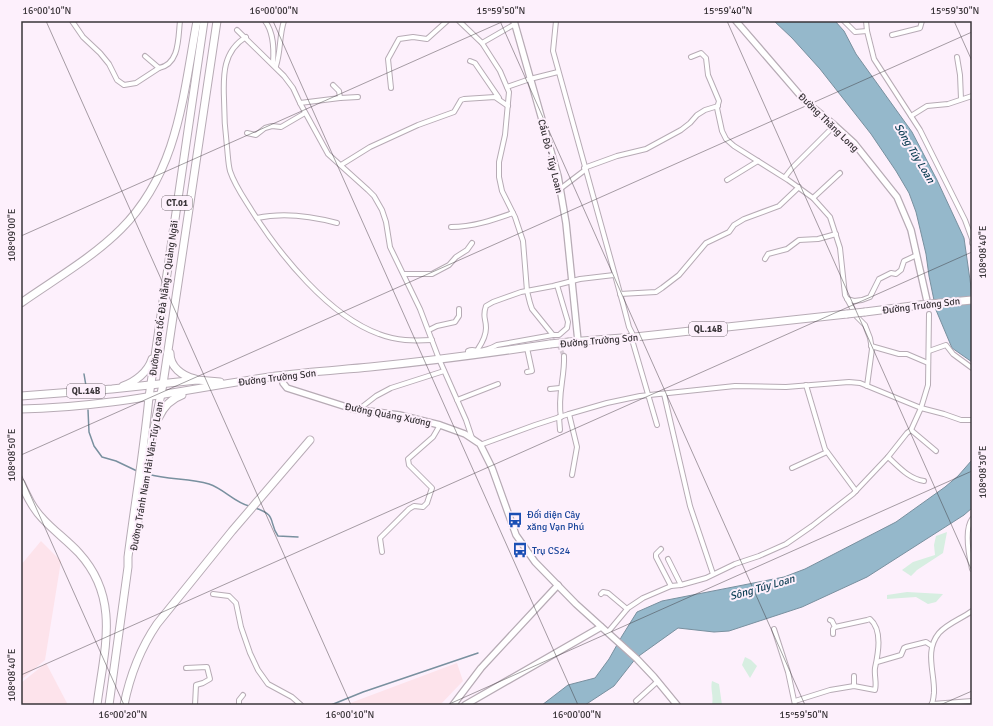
<svg xmlns="http://www.w3.org/2000/svg" width="993" height="726" viewBox="0 0 993 726" font-family="Signika,sans-serif">
  <style>
    .industrial { fill: #fde3eb }
    .green { fill: #d7eee1 }
    .water { fill: #95b8cb; stroke: #79909f }
    .lines { fill: none; stroke-linecap: round; stroke-linejoin: round }
    .stream { stroke: #79909f; stroke-width: 1.5 }
    .street-tunnel { stroke: #d6cad5; stroke-width: 4; stroke-dasharray: 4 2; stroke-linecap: butt }
    .street-casing { stroke: #b7abb5; stroke-width: 6 }
    .secondary-casing { stroke: #b7abb5; stroke-width: 8 }
    .highway-casing { stroke: #b7abb5; stroke-width: 9 }
    .street { stroke: #fff; stroke-width: 4 }
    .secondary { stroke: #fff; stroke-width: 5.5 }
    .highway { stroke: #fff; stroke-width: 7 }
    .highway-bridge-casing { stroke: #b7abb5; stroke-width: 9; stroke-linecap: butt }
    .highway-bridge { stroke: #fff; stroke-width: 7 }
    .ticks { fill: none; stroke: #393438; stroke-width: 1; stroke-opacity: 0.45 }
    .labels { text-anchor: middle; stroke-width: 4; stroke-linejoin: round; paint-order: stroke }
    .shield { fill: #fdf0fc; stroke: #746c73; stroke-width: 1 }
    .shield-label { font-size: 9px; font-weight: bold; fill: #393438 }
    .street-label { font-size: 10px; fill: #393438; stroke: #fdf0fc }
    .transit-label { font-size: 10px; fill: #164399; stroke: #fdf0fc; text-anchor: start }
    .water-label { font-size: 11px; font-style: italic; fill: #0e3f54; stroke: #fdf0fc }
    .neatline { fill: none; stroke: #393438; stroke-width: 1.5 }
    .ticks-label { font-size: 10px; text-anchor: middle; fill: #393438 }
  </style>
  <rect width="100%" height="100%" fill="#fdf0fc"/>
  <!-- industrial -->
  <g class="industrial">
    <path d="M41,541L61,561L45,660L21,680V565Z"/>
    <path d="M46,663L68,705H21V683Z"/>
    <path d="M457,663L463,681L440,705H345Z"/>
  </g>
  <!-- green -->
  <g class="green">
    <path d="M947,532L943,553L917,570L911,576L902,570L913,562L935,555L934,545L936,536Z"/>
    <path d="M907,592L943,594L936,602L928,604L916,597L887,599V595Z"/>
    <path d="M745,657L751,660L757,666L750,678L742,665Z"/>
    <path d="M712,681L719,684L722,705H712C714,696 710,689 712,681Z"/>
  </g>
  <!-- water -->
  <g class="water">
    <path d="M774,21H835L844,31L856,54L912,132L937,180L964,238L972,294V362L952,348L936,310L929,276L926,254L916,212L909,193L896,171L871,134L820,69L792,38Z"/>
    <path d="M972,460V508L964,515L867,577L802,607L729,631L714,632L678,628L636,658L614,686L585,705H542L568,685L595,678L609,659L622,636L637,612L662,601L784,577L805,569L896,522L945,487L958,476Z"/>
  </g>
  <g class="lines">
    <!-- stream -->
    <g class="stream">
      <path d="M84,374L86,386"/>
      <path d="M88,410L89,432L94,446L102,457L116,461L137,471"/>
      <path d="M148,474C168,480 189,478 209,484C224,489 234,502 249,506"/>
      <path d="M255,508C278,515 268,522 278,536L298,537"/>
      <path d="M331,705L363,692L478,653"/>
    </g>
    <!-- street-tunnel -->
    <path class="street-tunnel" d="M553,335L564,356"/>
    <!-- street casing -->
    <g class="street-casing">
      <g id="street">
        <path d="M72,21L83,37L100,53L109,64L117,80L124,85L136,83L159,68"/>
        <path d="M265,21C274,33 274,49 273,63"/>
        <path d="M459,21L482,43L500,71L509,92L505,135L499,162V177L502,191L515,217L523,241L527,291L530,303L532,309L553,335H559L567,328L568,322L557,285"/>
        <path d="M556,21L553,51L623,304L629,327L635,339L632,341L633,343L657,425"/>
        <path d="M844,21L855,32L867,31"/>
        <path d="M866,21L867,31L874,59L920,130L965,220L972,239"/>
        <path d="M237,30L284,76L293,88L300,103L328,154L368,190L374,196L382,210L386,222L390,247L420,309L439,359L466,420L472,438"/>
        <path d="M892,35L920,28L922,21"/>
        <path d="M246,37C223,51 223,75 224,99C224,116 225,131 227,147C228,156 228,163 230,171C235,186 244,198 252,211C280,255 329,316 379,334C397,341 413,341 432,340"/>
        <path d="M482,43L515,24"/>
        <path d="M145,56L159,68C180,64 178,37 180,21"/>
        <path d="M691,57L701,53L706,58L708,75L719,101L717,108L722,131L726,139L734,146L788,180L813,198L830,217L840,248L845,295L857,317L865,325L870,338L872,349L867,386"/>
        <path d="M957,57L960,75L961,99"/>
        <path d="M470,61L475,63L499,98"/>
        <path d="M276,66C281,51 279,36 284,21"/>
        <path d="M333,85L339,91L340,98L358,97"/>
        <path d="M507,87L530,79L558,72"/>
        <path d="M391,88L388,59L399,39L413,37L427,39L447,21"/>
        <path d="M300,103L340,98"/>
        <path d="M911,116L927,106L948,104L972,96"/>
        <path d="M247,133L256,135L265,128L272,126L281,127L305,113"/>
        <path d="M341,165L370,147L418,125L454,112L461,100L464,99L495,97L508,106"/>
        <path d="M584,168L617,156L646,149L681,130L690,123L697,115L705,110L718,106"/>
        <path d="M785,177L792,168L835,125"/>
        <path d="M727,180L758,161"/>
        <path d="M560,189L585,170"/>
        <path d="M813,198L840,173"/>
        <path d="M257,218C284,212 311,216 337,223"/>
        <path d="M451,227C473,227 493,220 513,213"/>
        <path d="M972,242V243"/>
        <path d="M765,259L768,254L787,249L799,240L818,239L836,234"/>
        <path d="M404,274H432L449,265L456,257L467,250L472,243"/>
        <path d="M620,294L656,292L662,288L679,275L706,243L729,232L734,225L744,219L779,206L799,187"/>
        <path d="M847,299L854,301L862,300L870,297L879,279L891,273L896,274L901,270L904,261L917,255"/>
        <path d="M429,330L437,326L455,322L459,316V309"/>
        <path d="M871,346L899,354H907L928,363"/>
        <path d="M527,348L532,371L527,372"/>
        <path d="M478,351V349C482,343 486,335 486,328C486,318 482,317 486,306L493,302L521,292L553,286L580,279L614,275"/>
        <path d="M929,351L946,345L953,354L972,368"/>
        <path d="M468,356V351C472,349 473,350 478,351C483,351 492,348 497,345L553,335"/>
        <path d="M806,385L825,449L856,491"/>
        <path d="M550,389L560,388"/>
        <path d="M664,394L690,506L713,574"/>
        <path d="M457,400L498,384"/>
        <path d="M358,410L376,396L391,388L444,371"/>
        <path d="M569,414L577,447L572,475"/>
        <path d="M559,417L560,430"/>
        <path d="M561,417C557,396 565,377 564,356"/>
        <path d="M911,430L936,451"/>
        <path d="M480,445L535,425L569,414L607,403L640,396L735,386L786,387L849,382L860,383L921,408L944,414L961,420H972"/>
        <path d="M888,457C899,467 909,479 924,481"/>
        <path d="M792,468L827,452"/>
        <path d="M972,519C964,530 969,556 972,569"/>
        <path d="M661,549L656,554V557L671,586"/>
        <path d="M382,552L380,538L409,509L414,506L423,507L427,503L432,488L409,465L408,459L433,437L440,425"/>
        <path d="M668,559L681,585"/>
        <path d="M213,594L229,596L236,603L241,627L250,653L258,670L268,684L292,697L301,705"/>
        <path d="M601,594L603,592L608,593L627,609"/>
        <path d="M830,620L832,621L835,627"/>
        <path d="M774,629L788,672L795,705"/>
        <path d="M608,632L628,608L643,598L671,586L681,585L706,578L735,564L759,556L786,544L812,526L853,494L888,457L907,433L911,430L921,408L928,385L929,314"/>
        <path d="M877,662L901,655L904,648L906,647L926,642L932,646"/>
        <path d="M186,668L207,667L210,679L203,683L196,685L195,705"/>
        <path d="M854,676V686"/>
        <path d="M636,701L658,681"/>
        <path d="M795,701L830,690L854,686L875,690C877,683 874,675 875,668C878,654 883,630 870,619L867,620L835,627L833,629V634"/>
        <path d="M932,704L972,701"/>
        <path d="M239,705V700L243,695"/>
        <path d="M931,705C934,701 933,698 934,693C935,673 924,651 939,633C948,623 961,619 972,611"/>
      </g>
    </g>
    <!-- secondary casing -->
    <g class="secondary-casing">
      <g id="secondary">
        <path d="M514,21L558,176L566,223L578,341"/>
        <path d="M736,21L805,101L832,123L854,143L897,197L911,230L927,301"/>
        <path d="M282,375L283,383L287,388L353,409L399,415L440,425L465,434L480,444L492,468L516,535L535,562L576,604L637,659L654,677L677,705"/>
        <path d="M453,705L481,668L558,585"/>
        <path d="M465,705L601,627"/>
      </g>
    </g>
    <!-- highway casing -->
    <g class="highway-casing">
      <g id="highway">
        <path d="M21,303C55,279 92,258 121,229C178,172 183,96 197,21"/>
        <path d="M865,312L920,305"/>
        <path d="M569,342L635,337L847,314"/>
        <path d="M170,353C170,367 182,376 195,379"/>
        <path d="M123,386C135,382 148,372 152,359"/>
        <path d="M21,396L112,389L197,380L220,382"/>
        <path d="M21,409C107,408 191,388 276,376C307,372 338,370 370,367C430,361 490,353 550,344"/>
        <path d="M159,417C164,406 171,399 182,395"/>
        <path d="M21,483C27,496 33,509 43,519C54,531 68,541 79,553C121,599 104,650 97,705"/>
        <path d="M134,546L150,448L163,384L217,21"/>
        <path d="M109,705L128,567V557C135,503 144,450 149,397L204,21"/>
        <path d="M124,705C130,675 140,649 157,624L232,531L310,440"/>
      </g>
    </g>
    <!-- street -->
    <use href="#street" class="street"/>
    <!-- secondary -->
    <use href="#secondary" class="secondary"/>
    <!-- highway -->
    <use href="#highway" class="highway"/>
    <!-- highway-bridge casing -->
    <g class="highway-bridge-casing">
      <g id="highway-bridge">
        <path d="M920,305L972,300"/>
        <path d="M847,314L865,312"/>
        <path d="M550,344L569,342"/>
      </g>
    </g>
    <!-- highway-bridge -->
    <use href="#highway-bridge" class="highway-bridge"/>
  </g>
  <!-- ticks -->
  <path class="ticks" d="M46,21L351,705M273,21L578,705M500,21L805,705M727,21L972,571M954,21L972,61M21,236L504,21M21,455L972,32M21,474L124,705M21,675L972,252M447,705L972,471M940,705L972,691"/>
  <!-- icons -->
  <defs>
    <g id="bus-bare" transform="scale(1.2)"><path d="M-5-6H5V4H4V6H2V4H-2V6H-4V4H-5ZM-3.5-4V0h7V-4ZM-3.5 1.2v1.5H-2V1.2ZM2 1.2v1.5H3.5V1.2Z" fill="#1a4fb4" stroke="#fdf0fc" stroke-width="2.5" paint-order="stroke"/></g>
  </defs>
  <g fill-rule="evenodd">
    <use href="#bus-bare" x="515" y="520"/>
    <use href="#bus-bare" x="520" y="550"/>
  </g>
  <g class="labels">
    <!-- shield labels -->
    <g class="shield">
      <rect x="162" y="196" width="30" height="14" rx="3"/>
      <rect x="689" y="322" width="38" height="14" rx="3"/>
      <rect x="67" y="384" width="38" height="14" rx="3"/>
    </g>
    <g class="shield-label">
      <text x="177" y="206">CT.01</text>
      <text x="708" y="332">QL.14B</text>
      <text x="86" y="394">QL.14B</text>
    </g>
    <!-- street labels -->
    <g class="street-label">
      <text transform="translate(829 122) rotate(44)" y="4">Đường Thăng Long</text>
      <text transform="translate(551 156) rotate(76)" y="4">Cầu Đỏ - Túy Loan</text>
      <text transform="translate(163 298) rotate(-82)" y="4">Đường cao tốc Đà Nẵng - Quảng Ngãi</text>
      <text transform="translate(921 305) rotate(-7)" y="4">Đường Trường Sơn</text>
      <text transform="translate(599 340) rotate(-5)" y="4">Đường Trường Sơn</text>
      <text transform="translate(277 377) rotate(-7)" y="4">Đường Trường Sơn</text>
      <text transform="translate(388 414) rotate(11)" y="4">Đường Quảng Xương</text>
      <text transform="translate(146 476) rotate(-80)" y="4">Đường Tránh Nam Hải Vân-Túy Loan</text>
    </g>
    <!-- transit labels -->
    <g class="transit-label">
      <text x="527" y="518">Đối diện Cây<tspan x="527" dy="12">xăng Vạn Phú</tspan></text>
      <text x="532" y="554">Trụ CS24</text>
    </g>
    <!-- water labels -->
    <g class="water-label">
      <text transform="translate(915 153) rotate(59)" y="4">Sông Túy Loan</text>
      <text transform="translate(762 587) rotate(-16)" y="4">Sông Túy Loan</text>
    </g>
  </g>
  <!-- border -->
  <rect width="993" height="726" fill="none" stroke="#fdf0fc" stroke-width="44"/>
  <rect x="22" y="22" width="949" height="682" class="neatline"/>
  <g class="ticks-label">
    <text x="47" y="14">16°00'10"N</text>
    <text x="274" y="14">16°00'00"N</text>
    <text x="501" y="14">15°59'50"N</text>
    <text x="728" y="14">15°59'40"N</text>
    <text x="955" y="14">15°59'30"N</text>
    <text transform="translate(11 235) rotate(-90)" y="4">108°09'00"E</text>
    <text transform="translate(982 252) rotate(-90)" y="4">108°08'40"E</text>
    <text transform="translate(11 455) rotate(-90)" y="4">108°08'50"E</text>
    <text transform="translate(982 472) rotate(-90)" y="4">108°08'30"E</text>
    <text transform="translate(11 675) rotate(-90)" y="4">108°08'40"E</text>
    <text x="123" y="718">16°00'20"N</text>
    <text x="350" y="718">16°00'10"N</text>
    <text x="577" y="718">16°00'00"N</text>
    <text x="804" y="718">15°59'50"N</text>
  </g>
</svg>
